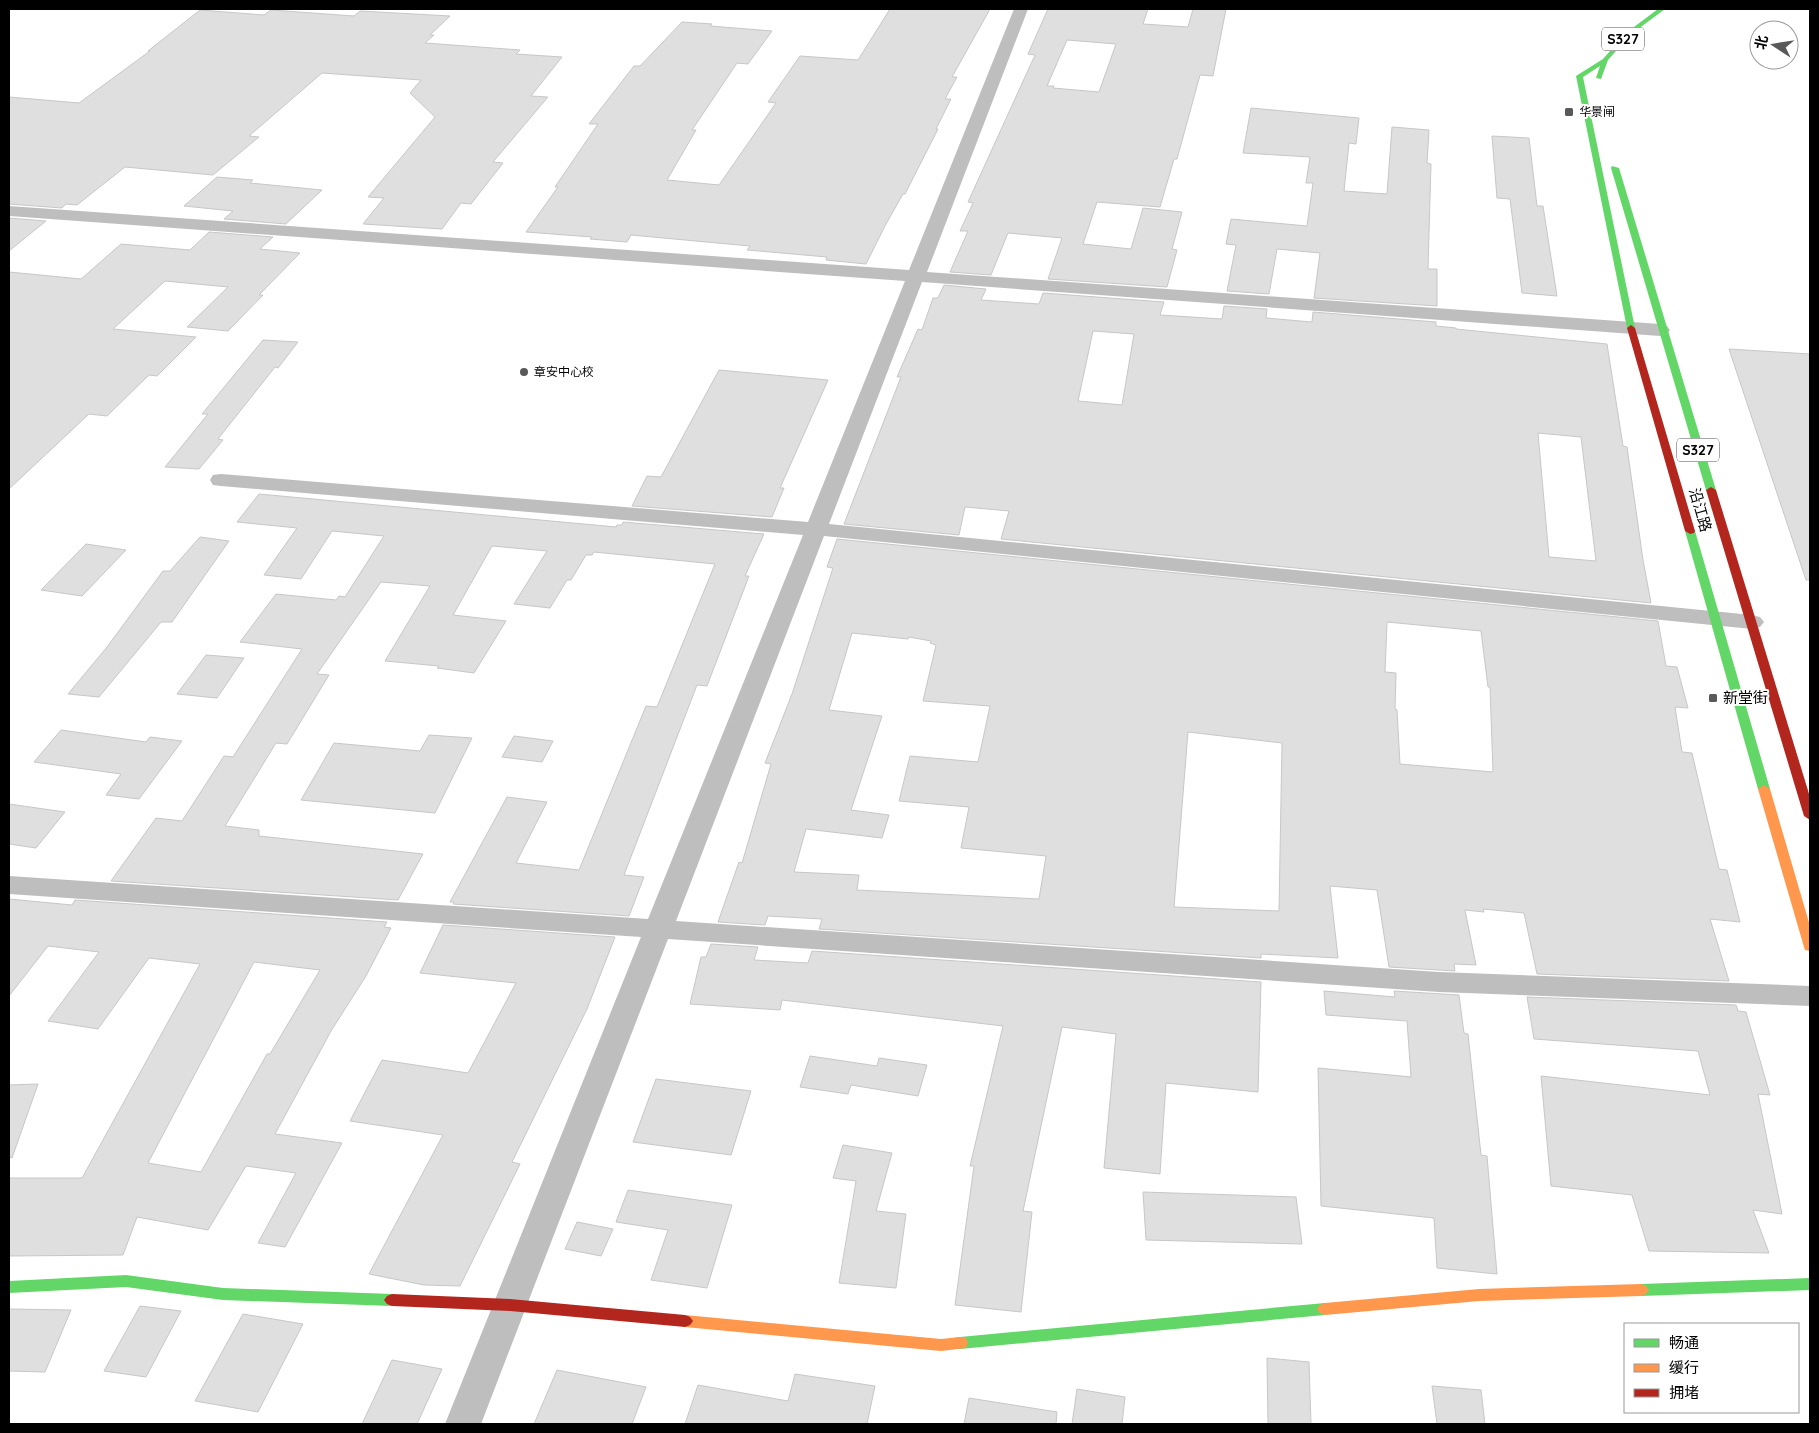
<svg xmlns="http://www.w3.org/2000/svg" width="1819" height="1433" viewBox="0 0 1819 1433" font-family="Quicksand,'Noto Sans SC',sans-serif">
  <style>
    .building { fill: #dfdfdf; stroke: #c7c7c7; fill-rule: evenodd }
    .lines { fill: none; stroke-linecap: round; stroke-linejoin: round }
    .street { fill: #bebebe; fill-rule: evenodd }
    .fast { fill: #63d668; fill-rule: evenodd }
    .slow { fill: #ff974d; fill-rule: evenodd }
    .jam { fill: #b3261e; fill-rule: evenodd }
    .poi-dot { fill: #595959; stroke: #fff; stroke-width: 2 }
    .labels { text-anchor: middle; stroke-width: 4; stroke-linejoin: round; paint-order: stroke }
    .far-poi-label { font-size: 12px; fill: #000; stroke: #fff; text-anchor: start }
    .shield { fill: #fff; stroke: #4c4c4c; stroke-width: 1 }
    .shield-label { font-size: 14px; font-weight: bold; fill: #000 }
    .street-label { font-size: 15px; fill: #000; stroke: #fff }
    .poi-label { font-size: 15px; fill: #000; stroke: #fff; text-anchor: start }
  </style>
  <rect width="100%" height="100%" fill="#fff"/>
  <!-- building -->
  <g class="building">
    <path d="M890,9H990L952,77H957L945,99H951L936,129H938L905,194H903L886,224L866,264L826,260L827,257L747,250L750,246L631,235L627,242L590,239L592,237L526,232L558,187H555L598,124H589L634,66H640L682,22L712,24L710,26L772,31L748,64L737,63L692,130H696L667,180L719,185L776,103L768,102L800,56L858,60Z"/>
    <path d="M1048,9H1148L1143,24L1188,27L1193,9H1226L1213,76L1200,75L1177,159H1174L1160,207L1097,202L1083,244L1131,249L1143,208L1182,212L1172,249L1177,250L1167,287L1048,279L1062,238L1008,233L991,275L950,272L968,231H960L973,203L968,202L1035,55L1028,54ZM1067,40L1116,44L1099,92L1053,88L1054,86H1047Z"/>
    <path d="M200,10L264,15L271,10L354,16L360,11L450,16L430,35H434L425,43L520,50L516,54L562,57L531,96L548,97L493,162L503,163L471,204L461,203L442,229L363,224L384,198L368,197L435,117L410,93L421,80L322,73L249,136L259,137L213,175L125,167L77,205L66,204L62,208L9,204V97L79,103L150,51H148Z"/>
    <path d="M1251,108L1359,118L1356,144L1349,143L1344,191L1387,194L1392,127L1429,130L1427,163L1431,164L1428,269H1437V306L1314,298L1320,253L1277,249L1269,294L1227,291L1236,245L1226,244L1231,219L1307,226L1313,183H1306L1310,157L1243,153Z"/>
    <path d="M1492,136L1529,138L1537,206H1543L1557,296L1522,293L1510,199L1497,198Z"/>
    <path d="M217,177L253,180L250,183L322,190L286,224L224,219L233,211L184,206Z"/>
    <path d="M9,218L46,221L9,251Z"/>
    <path d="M209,232L273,237L260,249L300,253L259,295H263L228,331L187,327L228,287L165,281L113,329L196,337L157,376L149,375L107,416L89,414L9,489V272L81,279L121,244L190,250Z"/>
    <path d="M944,285L986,289L981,300L1039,304L1043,293L1164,302L1160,315L1222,319L1224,306L1267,309L1266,318L1312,322L1313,312L1436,322V326L1456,328V329L1607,344L1623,446L1627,447L1643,560L1651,603L1001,539L1009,511L965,507L959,535L844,524L901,377H897L918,329L922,330L933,298H938ZM1093,331L1134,334L1122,405L1078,401ZM1538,433L1581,437L1596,561L1549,557Z"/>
    <path d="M263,340L298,342L278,368L275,367L218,439L223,440L199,469L165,467L208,414H202Z"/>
    <path d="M1729,349L1810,354V580H1806Z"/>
    <path d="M719,370L828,380L780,488H784L772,517L632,506L647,476L661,477Z"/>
    <path d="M259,494L616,527L617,525H622L623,522L764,534L745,576H749L707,686L697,685L624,875L644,877L629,916L453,904L454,902H450L507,797L547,802L516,863L579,870L646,706L657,707L715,564L594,552L592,555H586L571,580H567L550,608L514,604L547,551L492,546L453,615L506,621L474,673L437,668L439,666L385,661L430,586L381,582L317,674L329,675L287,744L276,743L225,826L259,830V836L423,854L398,900L111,881L156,818L182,821L224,756L233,757L302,649L240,642L276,594L336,600L339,596L345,597L384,536L332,531L301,579L264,575L297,528L237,522Z"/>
    <path d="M200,537L229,541L172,622H161L99,697L68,694L107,647L163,571H170Z"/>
    <path d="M837,539L1658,621L1666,666L1677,667L1688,708L1675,707L1682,752L1692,753L1719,869L1727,870L1740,922L1710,919L1729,981L1537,974L1524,913L1483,909L1484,912L1465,910L1476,965L1454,964L1455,971L1389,967L1377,890L1330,886L1338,958L1261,954V958L819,929L822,919L768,916L765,925L718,922L739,862L742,863L771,764L765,763L792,694L833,568L827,567ZM1387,622L1481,631L1488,687H1490L1493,772L1400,764L1397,710L1395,709L1396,673L1385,672ZM852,633L908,639L909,637L931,641L930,643L936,645L923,701L990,706L978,762L910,756L899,801L969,807L961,848L1046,856L1039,899L857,890L859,875L794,872L806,829L882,838L889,815L851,810L882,716L829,710ZM1188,732L1282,743L1279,911L1174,907Z"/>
    <path d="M86,544L126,550L82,596L41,590Z"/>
    <path d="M206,655L244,658L217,698L177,694Z"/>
    <path d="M61,730L146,742L150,737L182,741L139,799L106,795L121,774L34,762Z"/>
    <path d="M429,735L472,738L435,813L301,800L334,743L420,751Z"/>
    <path d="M514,736L553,741L542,762L502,757Z"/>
    <path d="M9,804L65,812L36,848L9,844Z"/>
    <path d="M9,899L72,905L75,900L387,922L384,927L391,928L366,976L331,1031L275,1134L342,1143L285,1247L258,1243L296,1173L246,1166L208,1230L137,1217L123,1255L9,1256V1178H82L200,964L149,958L98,1029L48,1021L99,952L48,946L9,996ZM254,962L320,970L270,1054H267L201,1172L148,1163Z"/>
    <path d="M443,925L615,937L587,1009L512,1162L520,1164L460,1286L424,1285L369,1274L443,1135L350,1121L382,1060L468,1073L516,983L420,973Z"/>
    <path d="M711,944L758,947L754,960L808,963L812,951L1261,982L1258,1092L1166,1083L1160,1174L1104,1168L1116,1034L1062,1027L1023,1211L1032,1212L1021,1312L955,1305L974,1166H970L1003,1026L782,1000L780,1010L690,1004L701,957H706Z"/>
    <path d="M1324,991L1395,997L1394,991L1459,995L1464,1033L1468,1034L1481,1155L1487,1156L1497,1274L1437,1268L1434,1218L1321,1206L1318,1068L1411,1077L1407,1021L1326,1015Z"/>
    <path d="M1527,997L1736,1005L1738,1011L1746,1012L1770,1095L1758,1094L1782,1214L1753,1210L1769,1253L1649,1251L1632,1195L1551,1186L1541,1076L1710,1095L1698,1051L1534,1039Z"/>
    <path d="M810,1056L877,1066L879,1058L927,1065L918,1096L851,1085L848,1094L800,1087Z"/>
    <path d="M656,1079L751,1091L731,1155L633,1142Z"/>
    <path d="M38,1084L12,1158L9,1157V1085Z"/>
    <path d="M843,1145L892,1153L876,1211L906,1214L896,1288L839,1283L856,1181L833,1178Z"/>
    <path d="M628,1190L732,1205L707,1288L651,1280L668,1230L616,1222Z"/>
    <path d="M1143,1192L1296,1197L1302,1244L1146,1240Z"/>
    <path d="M577,1222L613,1229L601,1256L565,1249Z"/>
    <path d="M140,1306L181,1311L146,1377L104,1371Z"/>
    <path d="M9,1309L71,1310L45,1372L9,1371Z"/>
    <path d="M243,1314L303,1324L258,1412L195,1401Z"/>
    <path d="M1267,1358L1309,1362L1311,1424H1268Z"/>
    <path d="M392,1360L442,1369L417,1424H362Z"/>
    <path d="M557,1370L646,1387L632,1424H534Z"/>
    <path d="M795,1374L875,1386L867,1424H685L698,1385L788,1401Z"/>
    <path d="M1432,1386L1481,1390L1485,1424H1437Z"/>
    <path d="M1077,1389L1125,1397L1122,1424H1072Z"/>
    <path d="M969,1398L1057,1412L1056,1424H964Z"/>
  </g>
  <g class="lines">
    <!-- street -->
    <path class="street" d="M1014,9H1028L927,272L1660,324L1667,326L1670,330L1667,334L1660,336L922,282L829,524L1752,615L1760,617L1764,622L1760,627L1752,629L824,536L676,921L1439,972L1810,986V1006L1439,992L668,939L481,1424H445L641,937L9,894V876L648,919L803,535L221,486L213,485L210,480L213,475L221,474L808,522L905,281L9,216V206L909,270Z"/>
    <!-- fast -->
    <g class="fast">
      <path d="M1658,9H1665L1630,35L1608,60L1601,79L1596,78L1600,66L1583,77L1635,328L1631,331L1627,328L1576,76L1603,59L1626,33Z"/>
      <path d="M1612,166L1619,168L1716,490L1714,492L1711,493L1706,490L1611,168Z"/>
      <path d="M1690,528L1695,531L1770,789L1768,792L1764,793L1758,789L1685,531Z"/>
      <path d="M126,1275L223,1288L392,1294L397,1296L400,1300L397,1304L392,1306L223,1300L126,1287L9,1293V1281Z"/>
      <path d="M1810,1278V1290L1641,1296L1636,1294L1633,1290L1636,1286L1641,1284Z"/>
      <path d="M1325,1303L1330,1305L1333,1309L1330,1313L1325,1315L960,1349L954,1348L952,1343L954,1338L960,1337Z"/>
    </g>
    <!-- slow -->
    <g class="slow">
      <path d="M1764,785L1770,789L1810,926V951L1805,950L1804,947L1758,789Z"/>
      <path d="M1641,1284L1646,1286L1649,1290L1646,1294L1641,1296L1479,1301L1325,1315L1320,1313L1317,1309L1320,1305L1325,1303L1479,1289Z"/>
      <path d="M685,1315L941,1339L960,1337L966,1338L968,1343L966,1348L941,1351L685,1327L680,1325L677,1321L680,1317Z"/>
    </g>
    <!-- jam -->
    <g class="jam">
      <path d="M1631,325L1635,328L1695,531L1694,533L1690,534L1685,531L1627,328Z"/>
      <path d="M1711,487L1716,490L1810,797V820L1804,816L1706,490Z"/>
      <path d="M392,1294L510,1299L685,1315L690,1317L693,1321L690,1325L685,1327L510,1311L392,1306L387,1304L384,1300L387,1296Z"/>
    </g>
  </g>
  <!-- markers -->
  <g class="poi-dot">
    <rect x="1564" y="107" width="10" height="10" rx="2.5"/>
    <circle cx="524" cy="372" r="5"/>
    <rect x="1708" y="693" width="10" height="10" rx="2.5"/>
  </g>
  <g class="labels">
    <!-- far-poi labels -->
    <g class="far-poi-label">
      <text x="1579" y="116">华景闸</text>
      <text x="534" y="376">章安中心校</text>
    </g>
    <!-- shield labels -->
    <g class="shield">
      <rect x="1602" y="27.5" width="42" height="23" rx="4"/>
      <rect x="1677" y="438.5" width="42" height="23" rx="4"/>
    </g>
    <g class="shield-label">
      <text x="1623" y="44">S327</text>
      <text x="1698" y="455">S327</text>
    </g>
    <!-- street labels -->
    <g class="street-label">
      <text transform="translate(1700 510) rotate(74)" y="5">沿江路</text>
    </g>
    <!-- poi labels -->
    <g class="poi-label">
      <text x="1723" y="703">新堂街</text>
    </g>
  </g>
  <!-- border -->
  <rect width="1819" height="1433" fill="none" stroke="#000000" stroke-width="20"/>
  <!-- legend -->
  <rect x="1624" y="1323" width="175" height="90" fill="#ffffff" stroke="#999999"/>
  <rect x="1634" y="1339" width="25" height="8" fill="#63d668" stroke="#999999"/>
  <text x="1669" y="1348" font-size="15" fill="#000000">畅通</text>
  <rect x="1634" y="1364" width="25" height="8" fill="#ff974d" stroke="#999999"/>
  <text x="1669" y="1373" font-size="15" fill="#000000">缓行</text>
  <rect x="1634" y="1389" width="25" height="8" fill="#b3261e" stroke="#999999"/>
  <text x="1669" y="1398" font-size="15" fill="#000000">拥堵</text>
  <!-- north arrow -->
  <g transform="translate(1774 45) rotate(282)"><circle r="24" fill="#ffffff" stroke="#999999"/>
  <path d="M0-4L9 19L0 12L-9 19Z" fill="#595959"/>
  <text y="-8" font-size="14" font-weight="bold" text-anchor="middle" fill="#000000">北</text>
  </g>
</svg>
